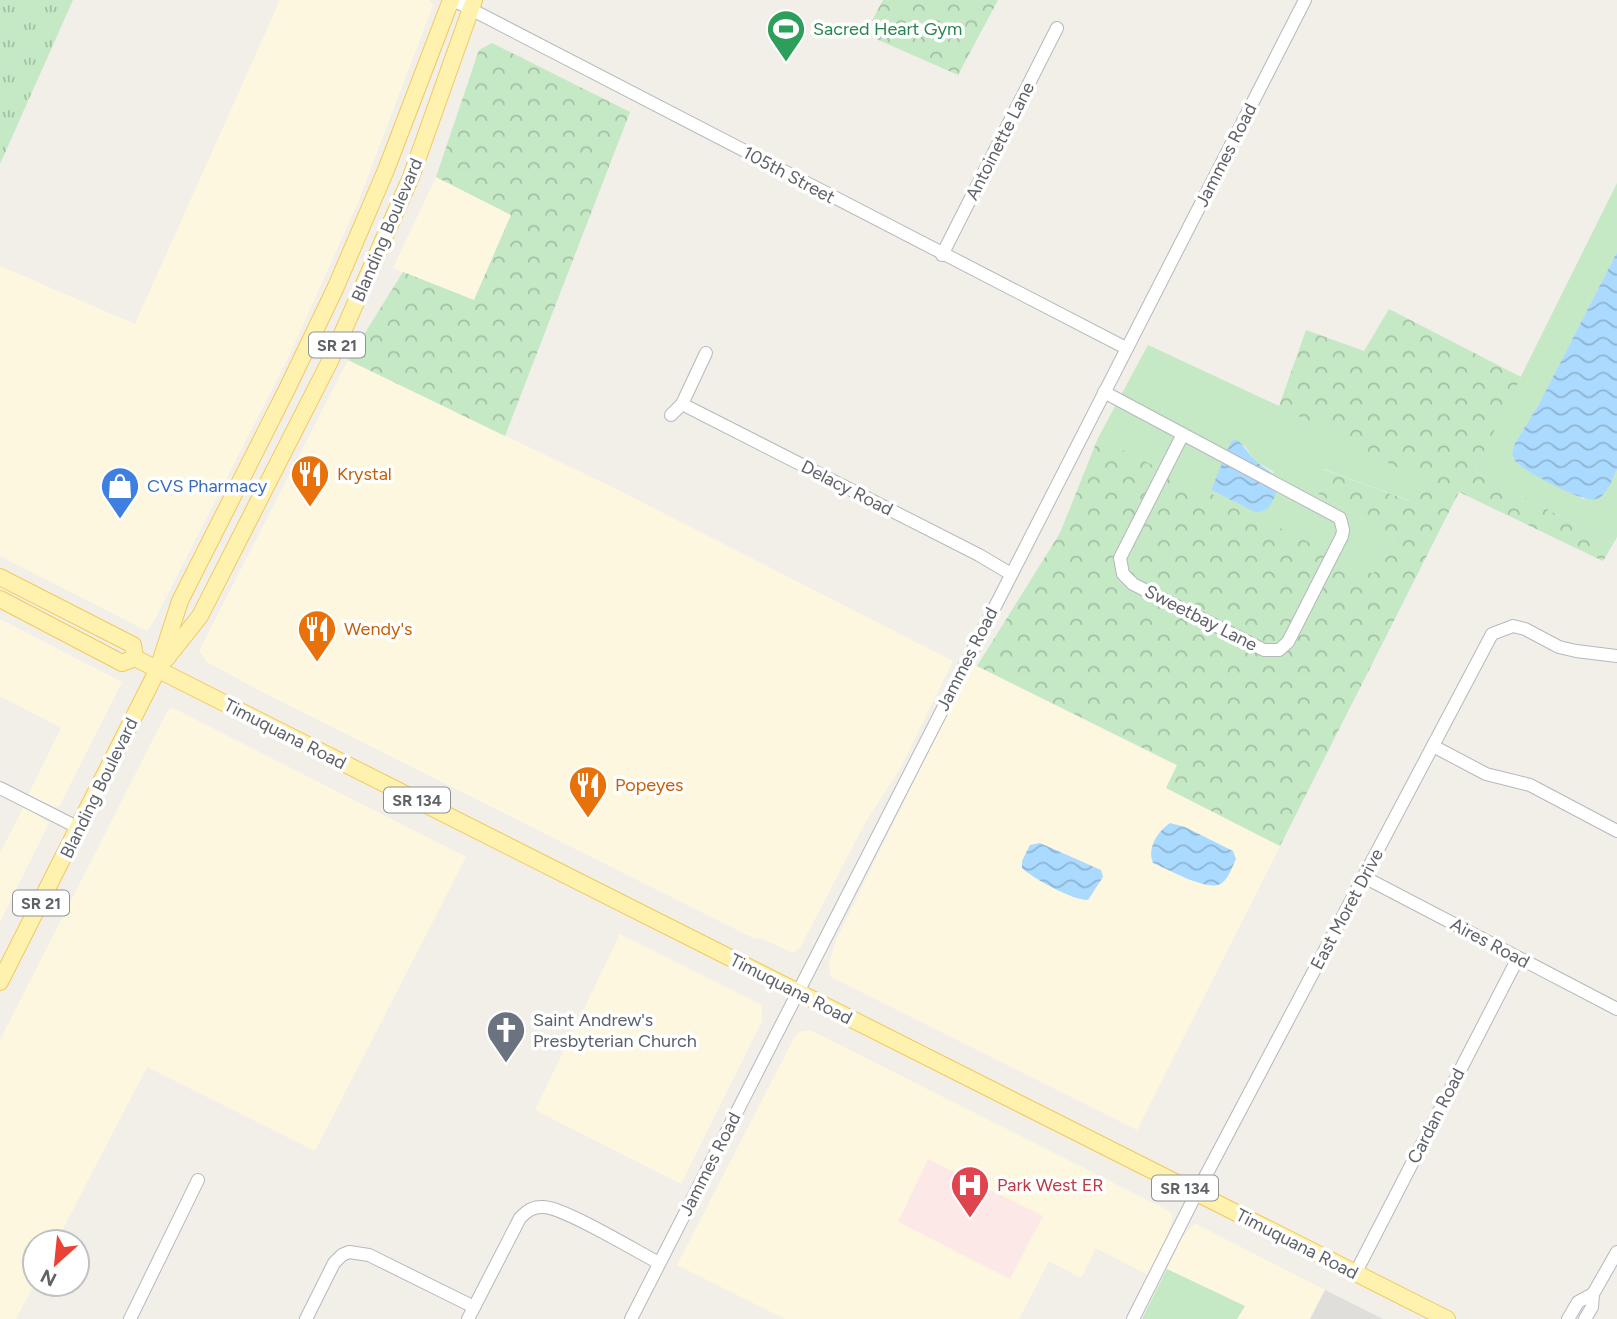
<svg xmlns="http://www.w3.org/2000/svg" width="1617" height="1319" viewBox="0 0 1617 1319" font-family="Figtree,sans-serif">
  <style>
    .commercial { fill: #fef7e0 }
    .industrial { fill: #e0deda }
    .medical { fill: #fce8e6 }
    .grass { fill: #c5e8c5; fill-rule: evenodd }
    .forest { fill: url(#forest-crowns) }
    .park { fill: url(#park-tufts) }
    .water { fill: url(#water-waves) }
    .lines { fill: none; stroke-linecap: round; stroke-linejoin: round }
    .minor-casing { stroke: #b5b8bc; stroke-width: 14 }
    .major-casing { stroke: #f2c960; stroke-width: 18 }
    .minor { stroke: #fff; stroke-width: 12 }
    .major { stroke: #fff2af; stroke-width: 16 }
    .labels { text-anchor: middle; stroke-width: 7; stroke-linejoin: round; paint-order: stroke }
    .shield { fill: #fff; stroke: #8f9295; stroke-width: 2 }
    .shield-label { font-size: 16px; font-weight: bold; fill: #5f6368 }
    .leisure-label { font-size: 18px; fill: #27864d; stroke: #fff; text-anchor: start }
    .street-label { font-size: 18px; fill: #5f6368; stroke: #fff }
    .food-label { font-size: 18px; fill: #c56008; stroke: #fff; text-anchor: start }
    .shop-label { font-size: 18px; fill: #366cbe; stroke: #fff; text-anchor: start }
    .worship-label { font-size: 18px; fill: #5b616d; stroke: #fff; text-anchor: start }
    .health-label { font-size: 18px; fill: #be3a42; stroke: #fff; text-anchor: start }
  </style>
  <defs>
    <pattern id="forest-crowns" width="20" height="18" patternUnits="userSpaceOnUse" patternTransform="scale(1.75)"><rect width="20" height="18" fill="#c5e8c5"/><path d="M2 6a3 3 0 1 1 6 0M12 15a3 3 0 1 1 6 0" fill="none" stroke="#a3c0a4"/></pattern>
    <pattern id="park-tufts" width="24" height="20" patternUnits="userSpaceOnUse" patternTransform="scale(1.75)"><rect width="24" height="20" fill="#c5e8c5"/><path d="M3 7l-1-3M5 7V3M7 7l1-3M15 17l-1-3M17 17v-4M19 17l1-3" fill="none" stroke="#a3c0a4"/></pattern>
    <pattern id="water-waves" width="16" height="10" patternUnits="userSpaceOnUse" patternTransform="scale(1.75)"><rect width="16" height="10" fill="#aadaff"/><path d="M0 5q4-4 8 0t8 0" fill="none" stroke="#8eb4d2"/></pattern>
  </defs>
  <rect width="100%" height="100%" fill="#f1efe8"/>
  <!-- commercial -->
  <g class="commercial">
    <path d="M280,0H429L433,5L359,200L289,356L154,621L147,631L0,556V266L135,324Z"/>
    <path d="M436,177L511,215L474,300L393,268Z"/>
    <path d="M348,360L616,489L953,661L901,767L865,823L800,948L792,953L761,938L755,939L264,693L207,662L199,651Z"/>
    <path d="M0,619L122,682L59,807L53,806L28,795L61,728L0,696Z"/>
    <path d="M972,664L1177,766L1167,788L1280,846L1137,1130L831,977L829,964L836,940Z"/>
    <path d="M173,708L466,857L315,1151L147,1067L56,1242H35V1283L16,1319H0V1040L168,710Z"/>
    <path d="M24,806L49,823L0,922V853Z"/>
    <path d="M620,934L762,1005V1021L681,1184L535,1110Z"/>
    <path d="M810,1030L1171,1212L1172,1218L1166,1241L1148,1275L1096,1248L1081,1278L1049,1261L1019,1319H785L677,1265L794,1038L799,1032Z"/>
    <path d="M1196,1224L1325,1290L1310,1319H1237L1244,1306L1167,1269L1181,1239L1193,1225Z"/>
  </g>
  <!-- industrial -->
  <path class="industrial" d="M1325,1290L1383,1319H1310Z"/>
  <!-- medical -->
  <path class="medical" d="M928,1159L1043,1216L1010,1279L898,1222Z"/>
  <!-- grass -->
  <g class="grass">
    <path d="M1617,183V252L1539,404L1515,443L1512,454L1515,461L1523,468L1583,499L1605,493L1617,470V537L1613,544L1474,471Z"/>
    <path d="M1148,345L1279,406L1428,483L1411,501L1323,469L1315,492L1396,538L1373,575L1098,438ZM1244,445L1255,461L1274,472L1241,505L1211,490L1219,473Z"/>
    <path d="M1167,1269L1245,1306L1237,1319H1142Z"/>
  </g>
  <!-- forest -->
  <g class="forest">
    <path d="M883,0H998L958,75L865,34Z"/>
    <path d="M492,43L630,112L505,436L348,360L403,272L474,300L511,215L436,177L479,50Z"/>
    <path d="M1389,309L1521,377L1474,471L1613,544L1603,561L1459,492L1280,846L1166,788L1177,765L977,666L1060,533L1098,438L1373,574L1396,538L1315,492L1322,469L1410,501L1427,483L1279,406L1306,330L1364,351Z"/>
  </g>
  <!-- park -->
  <path class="park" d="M0,0H73L0,164Z"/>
  <!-- water -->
  <g class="water">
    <path d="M1617,252V470C1612,479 1608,493 1599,498C1585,506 1537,476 1523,468L1515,461L1512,454L1515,443L1539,404Z"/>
    <path d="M1236,439C1244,445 1247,452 1254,459C1268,475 1289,472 1272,502C1268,510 1264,512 1255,512L1211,490L1231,442Z"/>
    <path d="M1170,823L1185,827L1233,851L1236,859C1232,867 1229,878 1222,883C1209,893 1168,869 1153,863C1147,848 1157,832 1170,823Z"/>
    <path d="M1040,843L1101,870L1103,877L1088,900C1074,901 1032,878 1022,868V861L1030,845Z"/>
  </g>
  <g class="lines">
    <!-- minor casing -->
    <g class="minor-casing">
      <g id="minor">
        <path d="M453,0L1126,348"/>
        <path d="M942,255L1057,28"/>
        <path d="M1104,392L1340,518L1343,530L1342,536L1288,642L1279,650H1264L1133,584L1123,574L1120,558L1183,434"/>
        <path d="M682,404L979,555L1011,574"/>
        <path d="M671,415L682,404L706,353"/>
        <path d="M1433,746L1486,774L1530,785L1617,831"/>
        <path d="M0,788L79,828"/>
        <path d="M1364,877L1617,1009"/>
        <path d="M1355,1274L1518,958"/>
        <path d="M130,1319L198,1180"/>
        <path d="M306,1319L334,1263L342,1255L349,1252L369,1255L474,1307"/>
        <path d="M468,1319L520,1218C527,1211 533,1206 544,1207C565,1208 636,1251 659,1263"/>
        <path d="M631,1319L1305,0"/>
        <path d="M1133,1319L1196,1194L1492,634L1513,626L1525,629L1559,647L1576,651L1617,656"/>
        <path d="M1568,1319L1578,1302L1593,1294"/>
        <path d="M1585,1319L1592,1307L1593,1294L1617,1252"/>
      </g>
    </g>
    <!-- major casing -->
    <g class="major-casing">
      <g id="major">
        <path d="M0,577L133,645L135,658"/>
        <path d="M0,599L122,663L135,658L1447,1319"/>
        <path d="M166,659L200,616L331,359L411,177L474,0"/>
        <path d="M0,982L158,669L180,601L288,387L335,289L386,170L451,0"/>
      </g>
    </g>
    <!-- minor -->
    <use href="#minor" class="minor"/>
    <!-- major -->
    <use href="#major" class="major"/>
  </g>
  <!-- icons -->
  <defs>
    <g id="stadium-pin" transform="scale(2.0125)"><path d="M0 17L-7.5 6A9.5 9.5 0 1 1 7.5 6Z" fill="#2e9e5b" stroke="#fff"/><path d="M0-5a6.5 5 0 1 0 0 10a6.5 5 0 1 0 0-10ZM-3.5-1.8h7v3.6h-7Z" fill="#fff"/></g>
    <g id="restaurant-pin" transform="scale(2.0125)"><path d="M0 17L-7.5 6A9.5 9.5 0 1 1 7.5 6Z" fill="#e8710a" stroke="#fff"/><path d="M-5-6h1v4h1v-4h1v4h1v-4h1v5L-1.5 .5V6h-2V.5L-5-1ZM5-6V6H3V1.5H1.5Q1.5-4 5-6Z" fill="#fff"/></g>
    <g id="shop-pin" transform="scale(2.0125)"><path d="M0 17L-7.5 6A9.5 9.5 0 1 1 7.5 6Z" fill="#3f7fe0" stroke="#fff"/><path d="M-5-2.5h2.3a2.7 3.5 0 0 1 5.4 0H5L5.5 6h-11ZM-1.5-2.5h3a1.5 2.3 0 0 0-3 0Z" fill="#fff"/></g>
    <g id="church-pin" transform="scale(2.0125)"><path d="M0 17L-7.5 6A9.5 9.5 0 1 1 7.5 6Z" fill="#6b7280" stroke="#fff"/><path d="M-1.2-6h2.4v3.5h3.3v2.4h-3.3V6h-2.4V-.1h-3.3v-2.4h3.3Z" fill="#fff"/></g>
    <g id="hospital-pin" transform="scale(2.0125)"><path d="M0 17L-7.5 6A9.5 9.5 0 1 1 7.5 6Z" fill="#e0444e" stroke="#fff"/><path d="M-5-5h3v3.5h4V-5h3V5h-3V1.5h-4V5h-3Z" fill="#fff"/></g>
  </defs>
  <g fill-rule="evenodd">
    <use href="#stadium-pin" x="786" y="29"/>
    <use href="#restaurant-pin" x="310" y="474"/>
    <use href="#shop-pin" x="120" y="486"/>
    <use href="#restaurant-pin" x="317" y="629"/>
    <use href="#restaurant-pin" x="588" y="785"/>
    <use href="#church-pin" x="506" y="1030"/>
    <use href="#hospital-pin" x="970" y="1185"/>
  </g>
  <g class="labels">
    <!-- shield labels -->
    <g class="shield">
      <rect x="309" y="332.5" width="56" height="25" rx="5"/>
      <rect x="384" y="787.5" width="66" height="25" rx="5"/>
      <rect x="13" y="890.5" width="56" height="25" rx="5"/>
      <rect x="1152" y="1175.5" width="66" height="25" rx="5"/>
    </g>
    <g class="shield-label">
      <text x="337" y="351">SR 21</text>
      <text x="417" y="806">SR 134</text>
      <text x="41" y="909">SR 21</text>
      <text x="1185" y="1194">SR 134</text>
    </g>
    <!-- leisure labels -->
    <g class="leisure-label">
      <text x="813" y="35">Sacred Heart Gym</text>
    </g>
    <!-- street labels -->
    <g class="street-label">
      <text transform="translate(1000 141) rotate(-63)" y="6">Antoinette Lane</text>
      <text transform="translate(1226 155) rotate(-63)" y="6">Jammes Road</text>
      <text transform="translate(789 175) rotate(28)" y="6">105th Street</text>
      <text transform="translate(387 230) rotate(-67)" y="6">Blanding Boulevard</text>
      <text transform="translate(847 488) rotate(27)" y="6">Delacy Road</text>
      <text transform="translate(1201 618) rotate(27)" y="6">Sweetbay Lane</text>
      <text transform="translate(967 659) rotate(-63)" y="6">Jammes Road</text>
      <text transform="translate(285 734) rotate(27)" y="6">Timuquana Road</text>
      <text transform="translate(99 788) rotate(-64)" y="6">Blanding Boulevard</text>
      <text transform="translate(1347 909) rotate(-62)" y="6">East Moret Drive</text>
      <text transform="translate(1490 943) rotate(28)" y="6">Aires Road</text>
      <text transform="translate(791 989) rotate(27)" y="6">Timuquana Road</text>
      <text transform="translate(1436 1116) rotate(-63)" y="6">Cardan Road</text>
      <text transform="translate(710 1164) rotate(-63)" y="6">Jammes Road</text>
      <text transform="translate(1297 1244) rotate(27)" y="6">Timuquana Road</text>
    </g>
    <!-- food labels -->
    <g class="food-label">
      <text x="337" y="480">Krystal</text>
      <text x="344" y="635">Wendy's</text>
      <text x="615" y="791">Popeyes</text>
    </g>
    <!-- shop labels -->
    <g class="shop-label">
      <text x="147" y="492">CVS Pharmacy</text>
    </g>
    <!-- worship labels -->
    <g class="worship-label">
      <text x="533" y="1026">Saint Andrew's<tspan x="533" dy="21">Presbyterian Church</tspan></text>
    </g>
    <!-- health labels -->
    <g class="health-label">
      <text x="997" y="1191">Park West ER</text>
    </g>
  </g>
  <!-- north arrow -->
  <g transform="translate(56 1263) rotate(207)"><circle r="33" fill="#ffffff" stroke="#bfc1c3" stroke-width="2"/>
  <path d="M0-5L12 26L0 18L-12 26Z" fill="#ea4335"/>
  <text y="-10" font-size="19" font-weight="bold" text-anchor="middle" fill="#5f6368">N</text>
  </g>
</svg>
